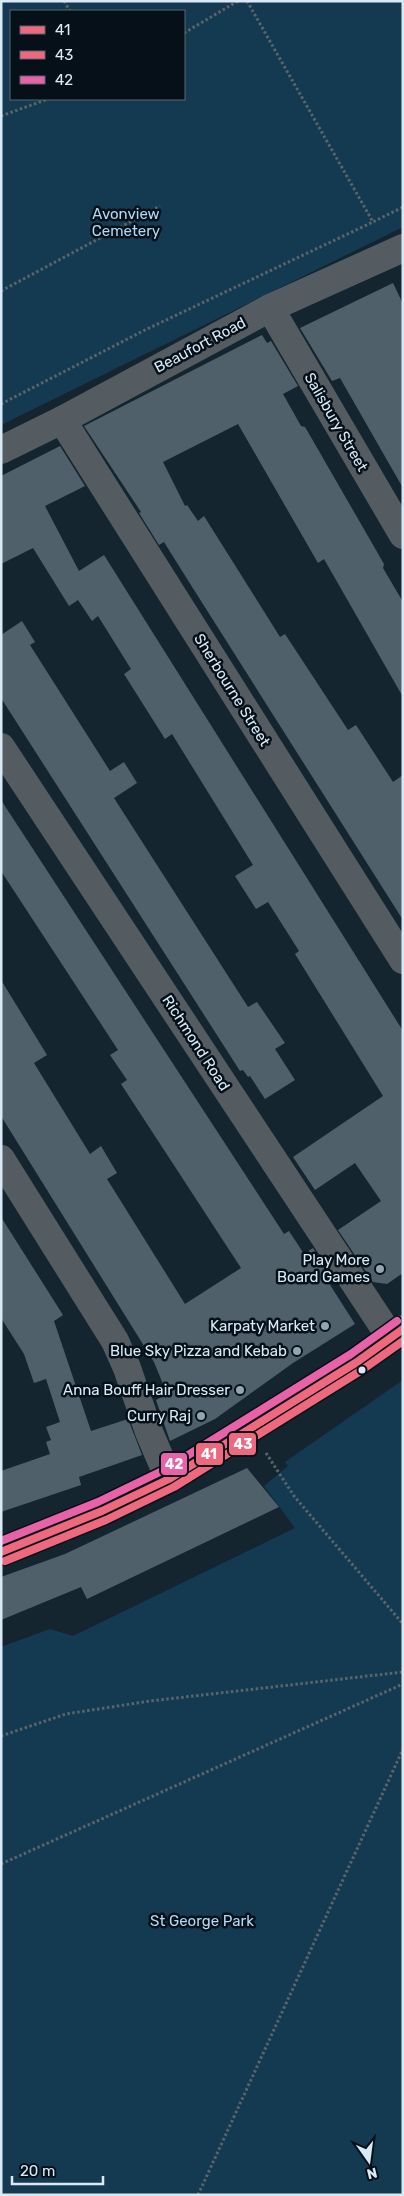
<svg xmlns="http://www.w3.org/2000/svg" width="404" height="2196" viewBox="0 0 404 2196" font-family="Rubik,sans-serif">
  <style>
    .green { fill: #143a52; fill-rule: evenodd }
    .building { fill: #50606b }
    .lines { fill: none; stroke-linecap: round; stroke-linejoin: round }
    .path { stroke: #5b646b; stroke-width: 3; stroke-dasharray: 2.5 2.5; stroke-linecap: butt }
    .street { stroke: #545c62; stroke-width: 28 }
    .primary { stroke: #515c65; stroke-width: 28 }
    .bus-1-casing { stroke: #051018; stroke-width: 11 }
    .bus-2-casing { stroke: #051018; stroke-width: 11 }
    .bus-3-casing { stroke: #051018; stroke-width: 11 }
    .bus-1 { stroke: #ef697e; stroke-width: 8 }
    .bus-2 { stroke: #ef697e; stroke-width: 8 }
    .bus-3 { stroke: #e962a8; stroke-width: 8 }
    .poi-dot { fill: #94a5b1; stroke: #051018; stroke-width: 2 }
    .bus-dot { fill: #d9eaf6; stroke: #051018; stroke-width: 2 }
    .labels { text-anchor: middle; stroke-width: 5; stroke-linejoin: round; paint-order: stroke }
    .park-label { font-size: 15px; fill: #b0d9f7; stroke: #051018 }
    .street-label { font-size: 15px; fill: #d9eaf6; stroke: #051018 }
    .poi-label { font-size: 15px; fill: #d9eaf6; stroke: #051018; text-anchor: end }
    .line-badge { stroke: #051018; stroke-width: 2 }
    .badge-label { font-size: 14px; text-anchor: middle; font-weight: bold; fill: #fff }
  </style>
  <rect width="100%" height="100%" fill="#152530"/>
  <!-- green -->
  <g class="green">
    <path d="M1,1H403V227L1,425ZM11,11H184V99H11Z"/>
    <path d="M403,1380V2195H1V1647L50,1629L73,1636L295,1528L264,1486L288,1466L285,1462Z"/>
  </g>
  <!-- building -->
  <g class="building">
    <path d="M393,283L403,304V488L340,378L332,381L300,328Z"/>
    <path d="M262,335L267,343L271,341L298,386L283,394L301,426L305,427L312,439L384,564L383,568L403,602V697L324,559L318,563L238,424L163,462L185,506L187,505L198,521L204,516L280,637L285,634L348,730L356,725L393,782L403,775V920L189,582L164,542L159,545L139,513L141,512L84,426Z"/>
    <path d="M60,446L85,486L45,506L79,571L104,555L403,1031V1273L387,1284L373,1282L338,1230L381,1201L355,1163L315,1190L293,1157L383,1096L295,954L299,951L268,902L256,909L235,876L253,865L172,734L165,739L124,674L131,669L98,616L92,621L78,600L69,606L33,548L1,564V476Z"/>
    <path d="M22,621L35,642L30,645L110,771L124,762L137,783L114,798L248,1007L257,1002L285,1043L275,1049L295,1080L265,1099L250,1076L248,1077L243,1070L240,1071L1,698V635Z"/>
    <path d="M1,800L284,1234L289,1231L304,1254L313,1248L333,1278L325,1277L355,1324L293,1363L215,1419L170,1441L156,1400L167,1394L154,1362L1,1116V980L47,1055L34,1063L90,1154L101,1146L117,1173L107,1179L185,1304L241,1268L121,1084L127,1080L110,1055L118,1050L1,871Z"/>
    <path d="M1,1217L63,1315L54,1321L91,1431L128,1419L142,1455L79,1477L81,1485L1,1512V1471L50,1454L46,1442L51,1440L46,1427L60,1422L46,1379L34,1383L24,1354L1,1318Z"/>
    <path d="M247,1468L279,1507L87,1599L81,1587L1,1620V1577L65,1554Z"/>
  </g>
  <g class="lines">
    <!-- path -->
    <g class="path">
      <path d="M64,1L70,11"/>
      <path d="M247,1L373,222L403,207"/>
      <path d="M184,33L238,1"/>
      <path d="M1,116L48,99"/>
      <path d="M1,291L160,206"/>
      <path d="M1,404L145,330L373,222"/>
      <path d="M266,1453L294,1496L403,1624"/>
      <path d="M1,1736L66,1714L150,1701L403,1672"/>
      <path d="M1,1864L403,1684"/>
      <path d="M198,2195L403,1749"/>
    </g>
    <!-- street -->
    <g class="street">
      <path d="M270,308L403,535"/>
      <path d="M62,420L403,960"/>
      <path d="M1,450L62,420L270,308L403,248"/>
      <path d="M1,747L391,1338"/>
      <path d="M1,1159L115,1341L127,1368L149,1432L169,1479"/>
    </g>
    <!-- primary -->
    <path class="primary" d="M1,1552L102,1511L169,1479L357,1362L403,1329"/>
    <!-- bus-1 casing -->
    <g class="bus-1-casing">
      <path id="bus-1" d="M1,1552L102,1511L169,1479L357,1362L403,1329"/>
    </g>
    <!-- bus-2 casing -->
    <g class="bus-2-casing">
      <path id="bus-2" d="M5,1561L106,1520L174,1487L362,1370L403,1341"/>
    </g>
    <!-- bus-3 casing -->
    <g class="bus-3-casing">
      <path id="bus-3" d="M1,1541L98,1502L164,1470L351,1354L397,1321"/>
    </g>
    <!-- bus-1 -->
    <use href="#bus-1" class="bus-1"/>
    <!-- bus-2 -->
    <use href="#bus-2" class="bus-2"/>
    <!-- bus-3 -->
    <use href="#bus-3" class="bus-3"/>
  </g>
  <!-- markers -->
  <g class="poi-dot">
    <circle cx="380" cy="1269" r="5"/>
    <circle cx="325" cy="1326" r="5"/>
    <circle cx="297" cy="1351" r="5"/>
    <circle cx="240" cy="1390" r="5"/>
    <circle cx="201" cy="1416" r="5"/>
  </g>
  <circle class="bus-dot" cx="362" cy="1370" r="4.5"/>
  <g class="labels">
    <!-- park labels -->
    <g class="park-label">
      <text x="126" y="219">Avonview<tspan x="126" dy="17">Cemetery</tspan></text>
      <text x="202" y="1926">St George Park</text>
    </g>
    <!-- street labels -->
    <g class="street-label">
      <text transform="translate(200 345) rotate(-28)" y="5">Beaufort Road</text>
      <text transform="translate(336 422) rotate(60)" y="5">Salisbury Street</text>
      <text transform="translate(232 690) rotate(58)" y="5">Sherbourne Street</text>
      <text transform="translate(196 1043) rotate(57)" y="5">Richmond Road</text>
    </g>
    <!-- poi labels -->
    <g class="poi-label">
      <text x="370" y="1265">Play More<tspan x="370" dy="17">Board Games</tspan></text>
      <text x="315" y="1331">Karpaty Market</text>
      <text x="287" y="1356">Blue Sky Pizza and Kebab</text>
      <text x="230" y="1395">Anna Bouff Hair Dresser</text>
      <text x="191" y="1421">Curry Raj</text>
    </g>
  </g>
  <g class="line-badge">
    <rect x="228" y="1432" width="29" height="24" rx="5" fill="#ef697e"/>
    <rect x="195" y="1442" width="29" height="24" rx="5" fill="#ef697e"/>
    <rect x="160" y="1452" width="28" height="24" rx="5" fill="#e962a8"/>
  </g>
  <g class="badge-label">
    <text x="243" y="1449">43</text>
    <text x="209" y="1459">41</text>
    <text x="174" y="1469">42</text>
  </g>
  <!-- border -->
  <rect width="404" height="2196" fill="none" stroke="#d9eaf6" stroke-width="5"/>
  <!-- legend -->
  <rect x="10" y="10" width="175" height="90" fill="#051018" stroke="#5a6771"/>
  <rect x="20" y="26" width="25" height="8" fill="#ef697e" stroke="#5a6771"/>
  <text x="55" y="35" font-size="15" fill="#d9eaf6">41</text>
  <rect x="20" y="51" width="25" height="8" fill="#ef697e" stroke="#5a6771"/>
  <text x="55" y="60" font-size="15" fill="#d9eaf6">43</text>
  <rect x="20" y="76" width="25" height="8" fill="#e962a8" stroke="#5a6771"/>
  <text x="55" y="85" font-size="15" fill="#d9eaf6">42</text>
  <!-- north arrow -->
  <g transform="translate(369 2161) rotate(166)" stroke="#051018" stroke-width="4" paint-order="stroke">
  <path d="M0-4L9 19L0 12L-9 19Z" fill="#d9eaf6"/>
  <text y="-8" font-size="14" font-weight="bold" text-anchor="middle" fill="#d9eaf6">N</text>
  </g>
  <!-- scale -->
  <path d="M12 2176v8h91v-8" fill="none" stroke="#d9eaf6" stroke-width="2.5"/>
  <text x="20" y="2176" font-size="15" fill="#d9eaf6" stroke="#051018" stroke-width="4" paint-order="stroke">20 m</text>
</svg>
